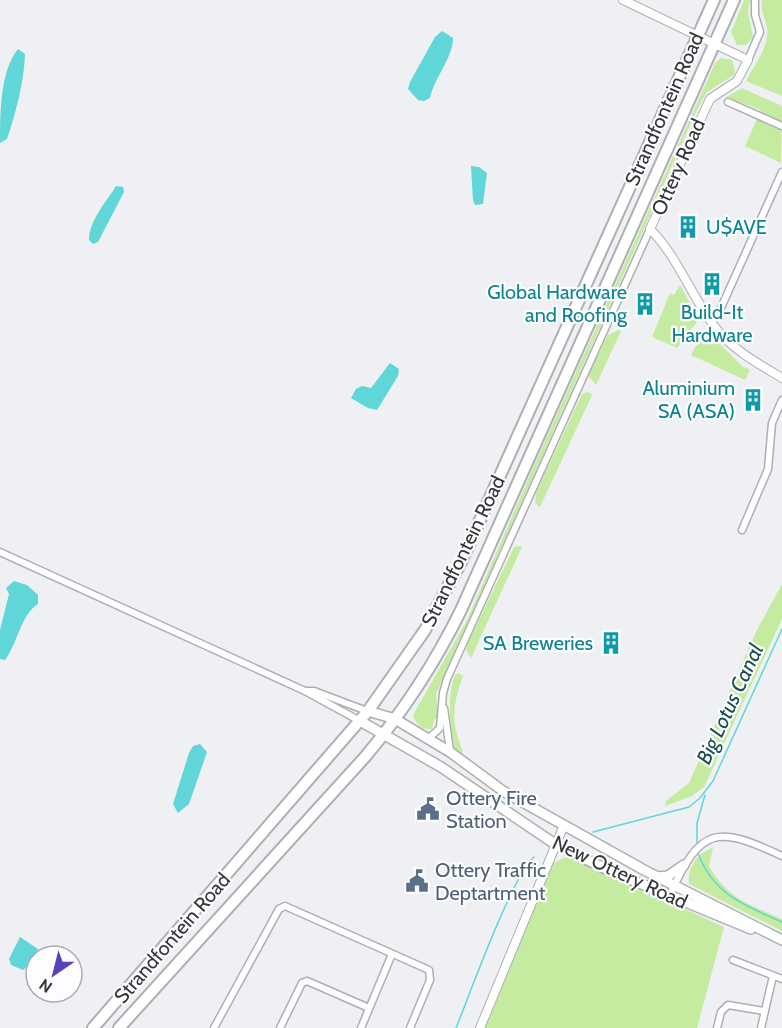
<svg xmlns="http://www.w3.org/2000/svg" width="782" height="1028" viewBox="0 0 782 1028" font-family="Cabin,sans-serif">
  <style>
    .green { fill: #c5eba0 }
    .water { fill: #60d6d9 }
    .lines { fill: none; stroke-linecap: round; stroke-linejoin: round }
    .stream { stroke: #60d6d9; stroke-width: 1.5 }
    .minor-casing { stroke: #adafb2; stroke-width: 9 }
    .tertiary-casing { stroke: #adafb2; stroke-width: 10 }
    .secondary-casing { stroke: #adafb2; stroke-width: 12 }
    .primary-casing { stroke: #adafb2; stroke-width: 14 }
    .minor { stroke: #fff; stroke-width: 6 }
    .tertiary { stroke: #fff; stroke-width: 8 }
    .secondary { stroke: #fff; stroke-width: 9 }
    .primary { stroke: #fff; stroke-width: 10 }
    .labels { text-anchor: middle; stroke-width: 4.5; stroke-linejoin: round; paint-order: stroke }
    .street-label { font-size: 20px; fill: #343536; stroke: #fcfdff }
    .culture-label { font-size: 20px; fill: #0d838f; stroke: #fcfdff; text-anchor: end }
    .service-label { font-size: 20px; fill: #4e5e75; stroke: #fcfdff; text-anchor: start }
    .water-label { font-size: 21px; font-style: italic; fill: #184d4e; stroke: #fcfdff }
  </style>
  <rect width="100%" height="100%" fill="#eef0f3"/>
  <!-- green -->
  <g class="green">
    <path d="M744,0H750L748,12L753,37L746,45H737L731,32Z"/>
    <path d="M762,0H782V96L746,81C754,66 770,45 767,28C765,17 760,11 762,0Z"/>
    <path d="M721,58L732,60L735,70L734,75L707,92L697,110L436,694L438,719H434L432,729C423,731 415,723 413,715L467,620L536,461L715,63Z"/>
    <path d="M742,88L782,106L781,163L745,146L761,110L726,97Z"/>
    <path d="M680,285L699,319L677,348L652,337L670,293L674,295Z"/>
    <path d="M619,330L621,331L596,385L588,375L608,335Z"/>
    <path d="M710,334L742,366L750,370L745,380L691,355L696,346Z"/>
    <path d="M588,392L592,395L540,507L535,503L536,493L582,394Z"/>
    <path d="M520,546L522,547L471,658L466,650L467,645L514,547Z"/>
    <path d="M782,584V619L704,787L692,796L665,806L666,801L689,783L755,634Z"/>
    <path d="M459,673L463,676C452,706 451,722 463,752L461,754L454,748C450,728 447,693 455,675Z"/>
    <path d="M713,847L709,866C728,899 749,904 782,919V931L689,884C687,867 697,854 713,847Z"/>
    <path d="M568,856L724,927L697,1028H485L553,863Z"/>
  </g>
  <!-- water -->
  <g class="water">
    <path d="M442,31L453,38C453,58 434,78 430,98L424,101L418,100L408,89L410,82L435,37Z"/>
    <path d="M18,49L25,54C24,82 16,112 7,139L0,143C0,113 0,71 18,49Z"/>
    <path d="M471,166L479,167L487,173L483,204L475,205L473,200Z"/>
    <path d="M116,186L123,187L124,192L98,242L93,244L89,240C89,221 106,202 116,186Z"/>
    <path d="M390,363L399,369L398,376L377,410L368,408L351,398L356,389L362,386L371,388Z"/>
    <path d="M14,581L27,585L38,595V604C21,614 17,645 5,660L0,659V630L9,594L6,588Z"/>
    <path d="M200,744L207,752L189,804L178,813L173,804L189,753L193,746Z"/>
    <path d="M20,937L38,949L29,965L23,970L11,965L9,959Z"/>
  </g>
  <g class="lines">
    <!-- stream -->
    <g class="stream">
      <path d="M593,832L689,807L700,798L713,781L782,629"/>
      <path d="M697,846V823L705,795"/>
      <path d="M698,853C713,894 745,906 782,922"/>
      <path d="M456,1028C469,996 513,874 534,857"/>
    </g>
    <!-- minor casing -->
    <g class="minor-casing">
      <g id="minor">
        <path d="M748,60L760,32L755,15V0"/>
        <path d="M728,102L782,126"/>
        <path d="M711,321L720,310L782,172"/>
        <path d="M742,530L768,469L772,423L782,400"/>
        <path d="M0,552L305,691L360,721"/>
        <path d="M306,691H314L367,711"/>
        <path d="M444,708L450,751"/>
        <path d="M428,739L440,728L443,693L447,679L650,229"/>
        <path d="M670,895C701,825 718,826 782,856"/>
        <path d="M733,960L782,979"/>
        <path d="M214,1028L279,909L285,906L429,970L430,980L410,1028"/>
        <path d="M280,1028L302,983L307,981L369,1008"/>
        <path d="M361,1028L392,954"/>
        <path d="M717,1028L721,1012L728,1005L764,1011"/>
        <path d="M761,1028L773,976"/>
      </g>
    </g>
    <!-- tertiary casing -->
    <g class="tertiary-casing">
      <g id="tertiary">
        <path d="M623,0L748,60L737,81L710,99L650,229C679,258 692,299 718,331C735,351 759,364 782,378"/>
        <path d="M480,1028L564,825"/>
      </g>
    </g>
    <!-- secondary casing -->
    <g class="secondary-casing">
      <g id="secondary">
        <path d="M368,711L395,719L450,752L503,791L644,870L782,940"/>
        <path d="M360,721L441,767L555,844L608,870L751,929"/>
        <path d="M657,877L668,876L684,865"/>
      </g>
    </g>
    <!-- primary casing -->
    <g class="primary-casing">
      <g id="primary">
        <path d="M93,1028L368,711L425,630L462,560L714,0"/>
        <path d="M119,1028L365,757C403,712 435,663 461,610L734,0"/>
      </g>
    </g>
    <!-- minor -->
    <use href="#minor" class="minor"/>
    <!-- tertiary -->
    <use href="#tertiary" class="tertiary"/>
    <!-- secondary -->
    <use href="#secondary" class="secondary"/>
    <!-- primary -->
    <use href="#primary" class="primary"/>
  </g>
  <!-- icons -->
  <defs>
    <g id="building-bare" transform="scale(1.8)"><path d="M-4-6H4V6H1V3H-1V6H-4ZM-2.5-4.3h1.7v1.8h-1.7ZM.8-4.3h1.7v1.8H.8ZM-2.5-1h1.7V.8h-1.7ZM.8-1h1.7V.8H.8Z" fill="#0f9aa8" stroke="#fcfdff" stroke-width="2.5" paint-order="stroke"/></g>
    <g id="civic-bare" transform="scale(1.8)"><path d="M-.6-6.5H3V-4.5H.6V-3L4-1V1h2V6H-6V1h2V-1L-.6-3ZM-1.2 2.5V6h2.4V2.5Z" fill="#5c6f8a" stroke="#fcfdff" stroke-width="2.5" paint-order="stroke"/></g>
  </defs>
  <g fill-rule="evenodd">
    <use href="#building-bare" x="688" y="227"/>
    <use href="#building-bare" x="712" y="284"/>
    <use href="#building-bare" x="645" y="304"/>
    <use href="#building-bare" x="753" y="400"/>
    <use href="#building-bare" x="611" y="643"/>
    <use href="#civic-bare" x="428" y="809"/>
    <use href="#civic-bare" x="417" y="881"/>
  </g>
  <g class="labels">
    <!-- street labels -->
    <g class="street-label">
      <text transform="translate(664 109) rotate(-66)" y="7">Strandfontein Road</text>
      <text transform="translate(678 167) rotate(-66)" y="7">Ottery Road</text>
      <text transform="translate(463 551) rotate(-64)" y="7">Strandfontein Road</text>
      <text transform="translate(620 872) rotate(25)" y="7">New Ottery Road</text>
      <text transform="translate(172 938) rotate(-49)" y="7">Strandfontein Road</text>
    </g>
    <!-- culture labels -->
    <g class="culture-label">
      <text x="706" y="234" text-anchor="start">U$AVE</text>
      <text x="627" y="299">Global Hardware<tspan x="627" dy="23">and Roofing</tspan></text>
      <text x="712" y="319" text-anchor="middle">Build-It<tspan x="712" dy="23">Hardware</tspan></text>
      <text x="735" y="395">Aluminium<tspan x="735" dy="23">SA (ASA)</tspan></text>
      <text x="593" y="650">SA Breweries</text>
    </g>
    <!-- service labels -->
    <g class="service-label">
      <text x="446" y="805">Ottery Fire<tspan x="446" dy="23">Station</tspan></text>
      <text x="435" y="877">Ottery Traffic<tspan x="435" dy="23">Deptartment</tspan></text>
    </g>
    <!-- water labels -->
    <g class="water-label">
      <text transform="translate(730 704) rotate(-65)" y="7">Big Lotus Canal</text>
    </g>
  </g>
  <!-- north arrow -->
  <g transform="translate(54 974) rotate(215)"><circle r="28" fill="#fcfdff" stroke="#acadaf" stroke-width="1.5"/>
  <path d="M0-4.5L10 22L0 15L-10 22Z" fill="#5642ba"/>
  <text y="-9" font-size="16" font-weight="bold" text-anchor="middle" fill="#343536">N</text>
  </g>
</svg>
